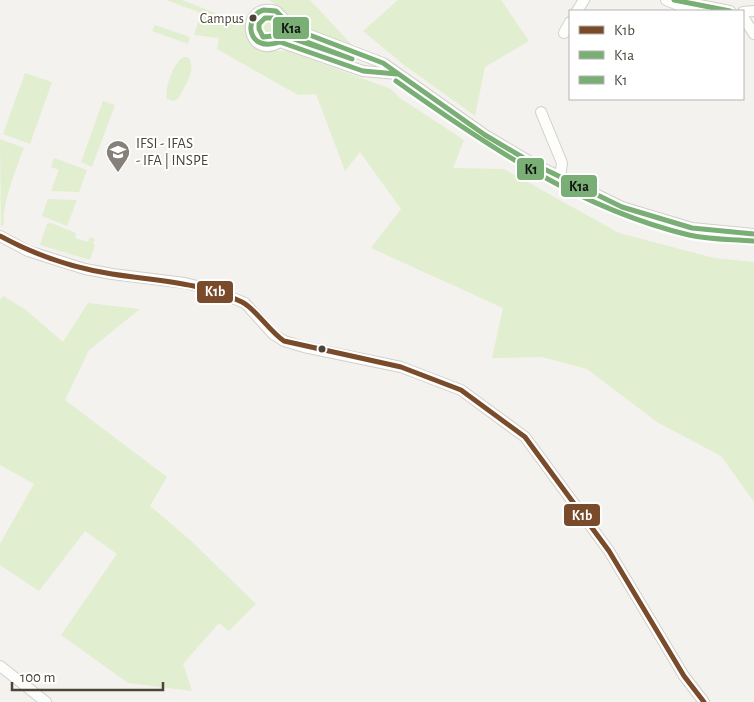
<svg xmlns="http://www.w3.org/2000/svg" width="754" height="702" viewBox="0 0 754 702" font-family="'Alegreya Sans',sans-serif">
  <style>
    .green { fill: #e1eecf }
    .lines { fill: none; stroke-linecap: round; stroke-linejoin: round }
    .minor-casing { stroke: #d2d0cb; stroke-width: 12 }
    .minor { stroke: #fdfdfc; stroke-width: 10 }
    .bus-1-casing { stroke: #fff; stroke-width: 9 }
    .bus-2-casing { stroke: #fff; stroke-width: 9 }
    .bus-3-casing { stroke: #fff; stroke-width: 9 }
    .bus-1 { stroke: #7a4b2a; stroke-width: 5 }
    .bus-2 { stroke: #79ae74; stroke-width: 5 }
    .bus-3 { stroke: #79ae74; stroke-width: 5 }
    .bus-dot { fill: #4b4439; stroke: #fff; stroke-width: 2 }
    .labels { text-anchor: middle; stroke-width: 4; stroke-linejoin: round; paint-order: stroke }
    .bus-label { font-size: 14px; fill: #4b4439; stroke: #fff; text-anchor: end }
    .poi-label { font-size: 15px; fill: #4b4439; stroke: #fff; text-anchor: start }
    .line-badge { stroke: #fff; stroke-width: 2 }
    .badge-label { font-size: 14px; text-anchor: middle; font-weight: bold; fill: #fff }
    .pale-badge-label { font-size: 14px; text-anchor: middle; font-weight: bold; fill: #111 }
  </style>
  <rect width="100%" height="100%" fill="#f4f2ee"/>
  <!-- green -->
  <g class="green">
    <path d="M166,0H182L246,25L249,41L261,50L288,51L391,89L400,98L464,140L453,168L504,169L619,233L714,258L754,262V502L721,456L657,422L587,369L542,357L492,358L503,308L371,248L401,209L360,152L345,171L316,94L298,95L217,49L219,38L194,35L201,13Z"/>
    <path d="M269,0H310L353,46L291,22L284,11Z"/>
    <path d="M398,0H501L529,41L485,67L475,116L404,65L363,31Z"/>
    <circle cx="268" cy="28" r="11"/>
    <path d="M155,25L190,37L188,44L152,31Z"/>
    <path d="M184,57H188C198,69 184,87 178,99L173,101L167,99C164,89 174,61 184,57Z"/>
    <path d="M25,73L52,82L30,144L3,134Z"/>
    <path d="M103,101L115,105L92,167L81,162Z"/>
    <path d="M0,139L24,148C18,162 0,211 4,223L1,227Z"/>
    <path d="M54,158L87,170L79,192L51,191L59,170L51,167Z"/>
    <path d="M48,199L77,200L67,226L42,216Z"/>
    <path d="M51,223L76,233L75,238L88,242L90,237L95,239L93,244L95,245L90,260L40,245L47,224Z"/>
    <path d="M3,296L26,310L63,342L88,303L140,309L89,350L65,400L167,477L150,506L189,539L256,604L229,631L219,623L183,664L192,691L128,683L61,635L117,554L85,531L39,591L0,565V544L34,484L0,465V300Z"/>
  </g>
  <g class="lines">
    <!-- minor casing -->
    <g class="minor-casing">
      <g id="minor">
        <path d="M666,0L693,11"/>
        <path d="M674,0L730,11"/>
        <path d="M577,11L584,0"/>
        <path d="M743,12L754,11"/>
        <path d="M745,20L754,34"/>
        <path d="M564,33L570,22"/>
        <path d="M397,74L363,71L280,42C246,62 238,1 276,11L285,20L286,26L383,63L485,135L534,164L622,207L692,228L754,234"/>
        <path d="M541,112L562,163L560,178"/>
        <path d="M0,236L28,251L85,269L112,274L185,283L213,290L245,303L273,334L284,341L304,347L401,367L461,390L525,437L609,551L684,676L704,702"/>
        <path d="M0,666L46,702"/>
      </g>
    </g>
    <!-- minor -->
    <use href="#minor" class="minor"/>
    <!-- bus-1 casing -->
    <g class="bus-1-casing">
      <path id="bus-1" d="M0,236C35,255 73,268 112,274C157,281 201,282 242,302C255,308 269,331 284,341L401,367L461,390L525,437L609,551L684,676L704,702"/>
    </g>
    <!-- bus-2 casing -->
    <g class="bus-2-casing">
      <g id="bus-2">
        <path d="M674,0L730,11"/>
        <path d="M397,74L363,71L280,42C245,54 244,14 264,10C267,10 273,11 276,11L285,20L286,26L383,63L485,135L534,164L622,207L692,228L754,234"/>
      </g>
    </g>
    <!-- bus-3 casing -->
    <g class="bus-3-casing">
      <g id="bus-3">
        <path d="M265,18H273L283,33L352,59L282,35L263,37L259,29V24Z"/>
        <path d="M396,81C486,145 580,209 689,235C710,240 732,239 753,241"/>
      </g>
    </g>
    <!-- bus-1 -->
    <use href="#bus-1" class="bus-1"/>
    <!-- bus-2 -->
    <use href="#bus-2" class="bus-2"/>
    <!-- bus-3 -->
    <use href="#bus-3" class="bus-3"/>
  </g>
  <!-- icons -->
  <defs>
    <g id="university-pin" transform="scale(1.25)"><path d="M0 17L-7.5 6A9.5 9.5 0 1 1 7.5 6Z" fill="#868178" stroke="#fff"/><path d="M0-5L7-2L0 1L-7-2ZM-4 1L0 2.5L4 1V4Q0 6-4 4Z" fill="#fff"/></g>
  </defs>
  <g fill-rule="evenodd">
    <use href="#university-pin" x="118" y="152"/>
  </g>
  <!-- markers -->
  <g class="bus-dot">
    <circle cx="253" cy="18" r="4.5"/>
    <circle cx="322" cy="349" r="4.5"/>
  </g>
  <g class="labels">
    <!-- bus labels -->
    <g class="bus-label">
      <text x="244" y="23">Campus</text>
    </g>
    <!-- poi labels -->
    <g class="poi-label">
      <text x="136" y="148">IFSI - IFAS<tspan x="136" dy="17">- IFA | INSPE</tspan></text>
    </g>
  </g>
  <g class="line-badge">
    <rect x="272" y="16" width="38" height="24" rx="5" fill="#79ae74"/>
    <rect x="516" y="157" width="29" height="24" rx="5" fill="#79ae74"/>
    <rect x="560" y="174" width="38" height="24" rx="5" fill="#79ae74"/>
    <rect x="196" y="280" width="38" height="24" rx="5" fill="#7a4b2a"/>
    <rect x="563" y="503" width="38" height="24" rx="5" fill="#7a4b2a"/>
  </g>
  <g class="badge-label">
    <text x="215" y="296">K1b</text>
    <text x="582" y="520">K1b</text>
  </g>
  <g class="pale-badge-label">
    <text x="291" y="33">K1a</text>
    <text x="531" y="174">K1</text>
    <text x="579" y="191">K1a</text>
  </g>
  <!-- legend -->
  <rect x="569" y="10" width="175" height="90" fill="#ffffff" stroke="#b7b4b0"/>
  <rect x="579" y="26" width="25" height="8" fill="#7a4b2a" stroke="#b7b4b0"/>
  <text x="614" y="35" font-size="15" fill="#4b4439">K1b</text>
  <rect x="579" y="51" width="25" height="8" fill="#79ae74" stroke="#b7b4b0"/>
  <text x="614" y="60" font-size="15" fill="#4b4439">K1a</text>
  <rect x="579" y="76" width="25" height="8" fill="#79ae74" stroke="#b7b4b0"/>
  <text x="614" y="85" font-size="15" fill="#4b4439">K1</text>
  <!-- scale -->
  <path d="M12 682v8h151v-8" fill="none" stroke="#4b4439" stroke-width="2.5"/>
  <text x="20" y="682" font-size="15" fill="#4b4439" stroke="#ffffff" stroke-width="4" paint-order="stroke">100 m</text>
</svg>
